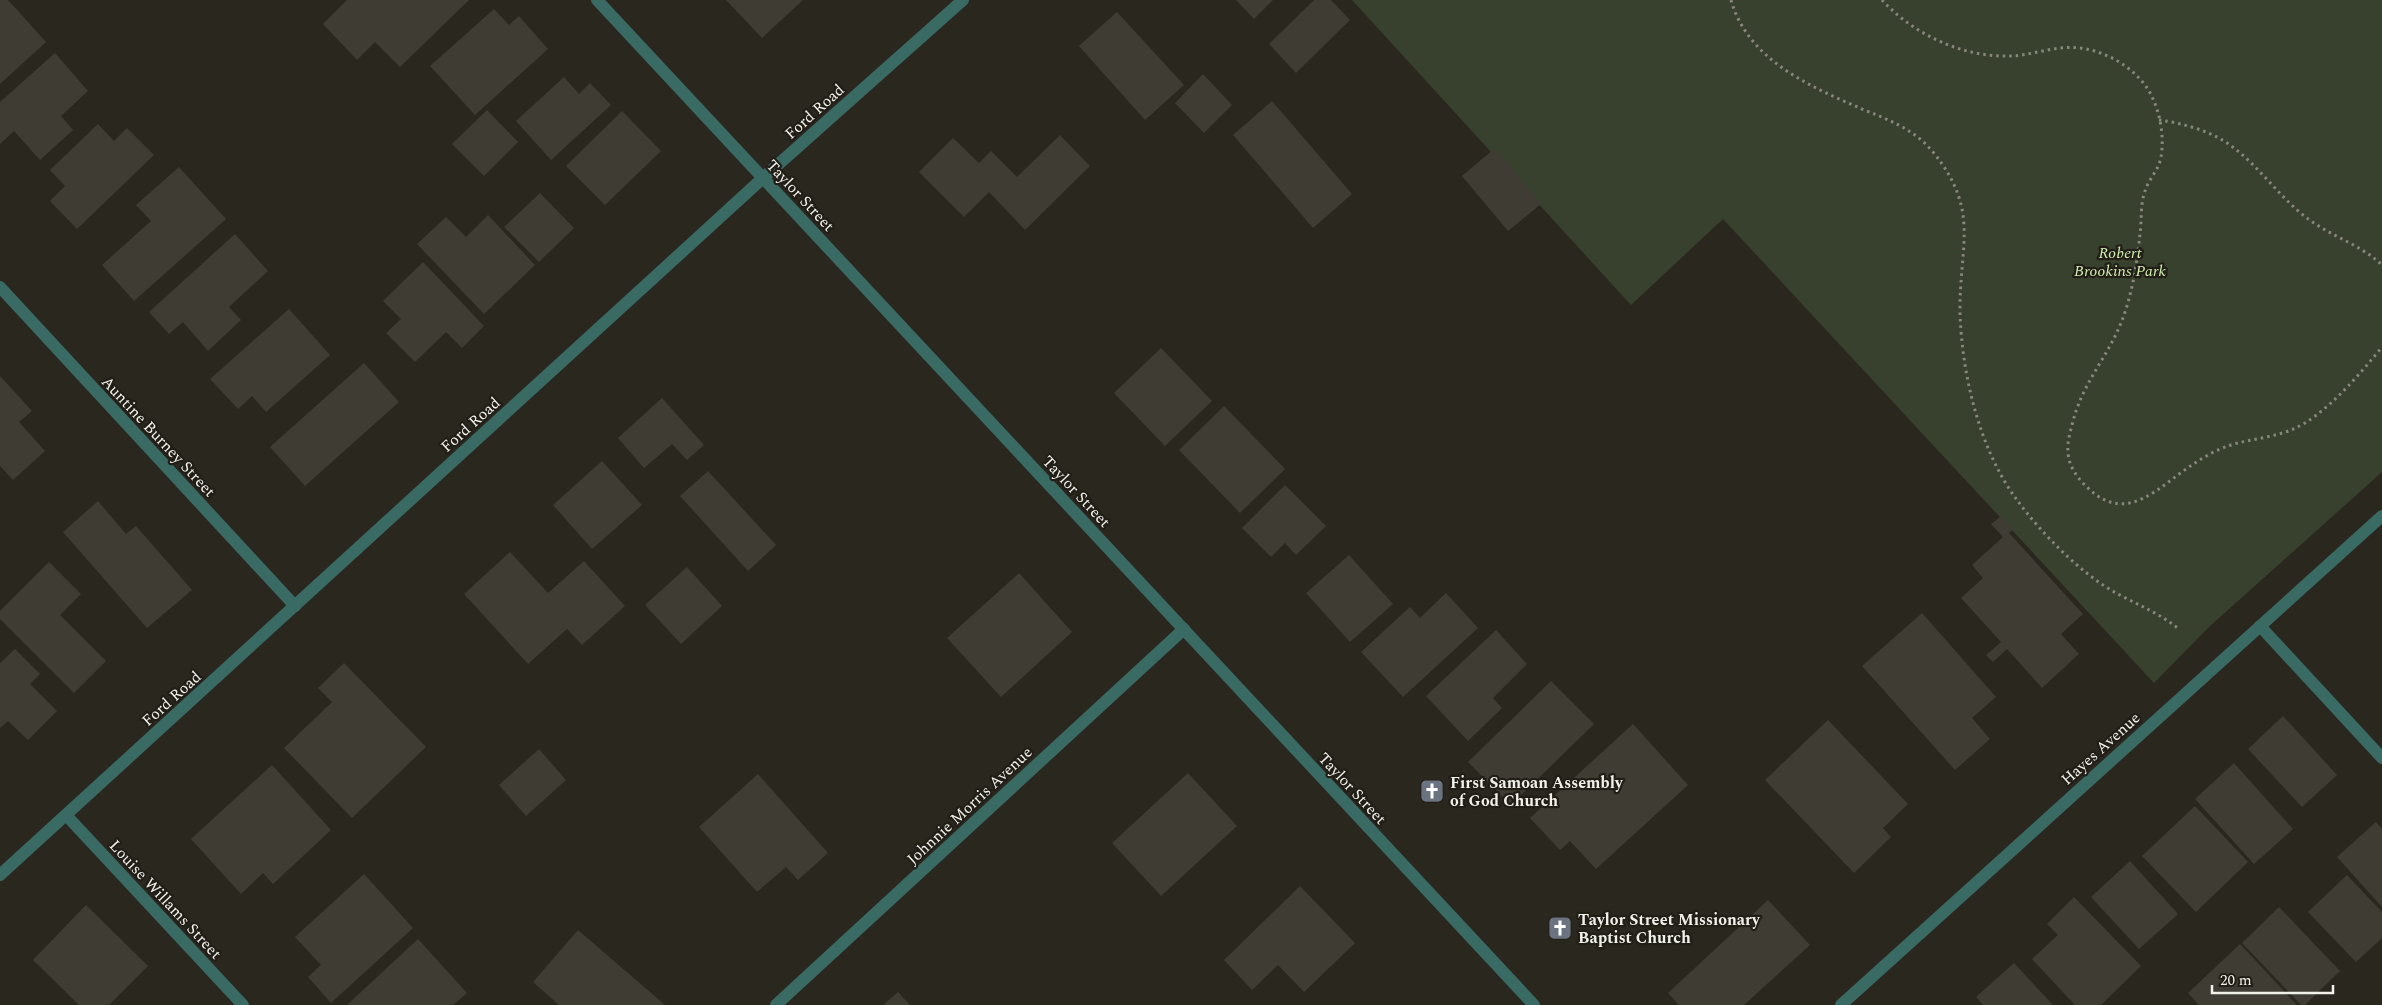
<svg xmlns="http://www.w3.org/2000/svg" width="2382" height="1005" viewBox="0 0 2382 1005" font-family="Spectral,serif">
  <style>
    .green { fill: #38412d }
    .building { fill: #3f3c34 }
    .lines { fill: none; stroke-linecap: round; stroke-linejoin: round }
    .path { stroke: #88867f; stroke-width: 3; stroke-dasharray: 2.5 4; stroke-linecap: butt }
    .street { stroke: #3a6a64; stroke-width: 12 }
    .labels { text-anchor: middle; stroke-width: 4.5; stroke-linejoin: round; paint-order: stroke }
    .street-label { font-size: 16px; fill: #f1f0ea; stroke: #201e16 }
    .park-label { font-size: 16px; font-style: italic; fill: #d2eeb0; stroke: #201e16 }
    .poi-label { font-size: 16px; font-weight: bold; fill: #f1f0ea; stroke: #201e16; text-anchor: start }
  </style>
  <rect width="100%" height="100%" fill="#2a271f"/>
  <!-- green -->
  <path class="green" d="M1352,0H2382V472L2210,626L2154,683L1723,219L1631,305Z"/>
  <!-- building -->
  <g class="building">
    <path d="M0,0H8L46,42L0,84Z"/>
    <path d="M347,0H469L400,67L375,42L357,60L323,24Z"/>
    <path d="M726,0H803L762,38Z"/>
    <path d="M1236,0H1273L1254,19Z"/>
    <path d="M1314,0H1331L1350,20L1296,73L1269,44Z"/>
    <path d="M494,9L509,25L519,16L548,49L475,115L430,66Z"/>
    <path d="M1117,12L1184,85L1145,120L1079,46Z"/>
    <path d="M55,53L88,91L61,116L73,130L40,160L14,131L0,144V102Z"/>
    <path d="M1203,74L1232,105L1204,133L1175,103Z"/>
    <path d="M564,77L579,94L590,83L611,105L551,160L516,121Z"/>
    <path d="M1272,101L1352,194L1313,228L1233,135Z"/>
    <path d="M487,110L518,142L484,176L452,144Z"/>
    <path d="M622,111L661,151L605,205L566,166Z"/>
    <path d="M98,124L114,141L127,128L154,155L77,229L50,201L65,186L50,170Z"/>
    <path d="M1060,135L1090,166L1025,230L989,192L964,217L919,172L953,138L979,163L991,151L1017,177Z"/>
    <path d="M1495,148L1541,204L1508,231L1462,176Z"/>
    <path d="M179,167L226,219L134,301L102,265L151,221L136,205Z"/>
    <path d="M540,193L574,228L539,262L504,227Z"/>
    <path d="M488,215L535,265L484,314L417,244L446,217L466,237Z"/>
    <path d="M235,234L268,271L229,307L241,320L208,351L183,322L169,334L149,312Z"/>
    <path d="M423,262L484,326L462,348L446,332L415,362L386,333L401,319L383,301Z"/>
    <path d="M289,309L330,355L266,412L252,396L238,409L210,379Z"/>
    <path d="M1161,348L1212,401L1165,446L1114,393Z"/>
    <path d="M364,363L399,402L305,486L270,447Z"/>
    <path d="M0,376L32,411L19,422L45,451L13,480L0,466Z"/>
    <path d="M662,398L704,445L687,460L672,444L644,468L618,438Z"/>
    <path d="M1224,406L1285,469L1240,513L1179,450Z"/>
    <path d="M602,461L642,505L592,549L553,505Z"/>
    <path d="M708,471L776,545L748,571L680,496Z"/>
    <path d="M1285,485L1326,526L1296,555L1285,543L1271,557L1242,528Z"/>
    <path d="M98,501L126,534L136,526L192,590L147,628L63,532Z"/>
    <path d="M2001,516L2013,529L2009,533L2083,614L2061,634L2079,654L2042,688L2007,649L1993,662L1986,655L2001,642L1961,598L1983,578L1972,565L2003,537L1991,524Z"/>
    <path d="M510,552L548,593L584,561L625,606L582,645L567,629L528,664L464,594Z"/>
    <path d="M1349,555L1393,604L1350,642L1306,593Z"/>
    <path d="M49,562L81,594L60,615L106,661L74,693L0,619V611Z"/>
    <path d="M687,567L722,606L681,644L645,605Z"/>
    <path d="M1019,573L1072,632L1001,697L947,638Z"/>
    <path d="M1446,593L1478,628L1403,697L1361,652L1410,607L1420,618Z"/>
    <path d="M1922,613L1996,697L1972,718L1990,739L1955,770L1862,666Z"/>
    <path d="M1496,630L1527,664L1493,698L1502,708L1468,741L1426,696Z"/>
    <path d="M15,649L40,674L30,684L57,711L28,740L8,721L0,728V663Z"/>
    <path d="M344,663L426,747L352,818L284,748L332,702L318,688Z"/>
    <path d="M1551,681L1594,724L1511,805L1468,762Z"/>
    <path d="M2283,716L2337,775L2302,807L2248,749Z"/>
    <path d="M1828,720L1908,804L1883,828L1891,837L1854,873L1765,780Z"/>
    <path d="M1633,724L1688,785L1596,869L1570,841L1560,850L1530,818Z"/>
    <path d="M539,749L566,780L526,816L499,785Z"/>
    <path d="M2234,763L2293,829L2254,864L2195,799Z"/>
    <path d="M272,765L331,830L273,884L263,873L241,894L191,839Z"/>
    <path d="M1188,773L1237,826L1161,896L1112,843Z"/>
    <path d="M758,774L828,853L798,880L786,867L757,892L699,827Z"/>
    <path d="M2195,806L2248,862L2196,912L2142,856Z"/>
    <path d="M2376,822L2382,829V907L2337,857Z"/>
    <path d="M2130,861L2178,914L2139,949L2091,897Z"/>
    <path d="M364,874L413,928L331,1003L308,977L321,965L295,937Z"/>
    <path d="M2347,875L2382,912V938L2356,962L2308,912Z"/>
    <path d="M1300,886L1355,943L1304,992L1278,965L1252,990L1224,960Z"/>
    <path d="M2074,897L2141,966L2101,1005H2075L2032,959L2058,935L2047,924Z"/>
    <path d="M1768,900L1810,945L1744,1005H1679L1668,993Z"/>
    <path d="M86,905L148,966L109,1005H79L33,960Z"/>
    <path d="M2279,907L2340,971L2305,1005H2301L2242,943Z"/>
    <path d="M578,930L665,1005H559L533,982Z"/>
    <path d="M418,939L467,993L453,1005H347Z"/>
    <path d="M2240,944L2297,1005H2199L2188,993Z"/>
    <path d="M2014,963L2053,1005H1983L1976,997Z"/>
    <path d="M898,992L910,1005H883Z"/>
  </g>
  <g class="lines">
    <!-- path -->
    <g class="path">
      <path d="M1731,0C1748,60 1809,86 1862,109C1889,120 1914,129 1933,152C1981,211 1959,246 1960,313C1962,374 1979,449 2017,500C2041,533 2082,575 2118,594C2140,606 2161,614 2180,630"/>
      <path d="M1882,0C1914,35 1964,58 2012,56C2028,55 2044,50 2060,48C2091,44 2126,60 2145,85C2159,104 2165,134 2161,157C2159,170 2148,180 2145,191C2140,204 2142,221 2140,234C2137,263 2132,296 2121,323C2106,360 2082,383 2072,425C2070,433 2067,443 2068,451C2068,466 2078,479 2088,488C2128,527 2161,484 2195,463C2207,455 2220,448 2234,444C2253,439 2273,437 2291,430C2324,417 2360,374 2382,347"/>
      <path d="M2159,120C2182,123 2211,131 2230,145C2261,167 2282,202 2314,223C2336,238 2362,246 2382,265"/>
    </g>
    <!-- street -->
    <g class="street">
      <path d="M597,0L1534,1005"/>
      <path d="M0,287L295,606"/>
      <path d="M2260,626L2382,758"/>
      <path d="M66,815L243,1005"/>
      <path d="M0,875L763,178L963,0"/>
      <path d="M776,1005L1184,629"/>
      <path d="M1841,1005L2382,516"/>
    </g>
  </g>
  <!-- icons -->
  <defs>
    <g id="church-square" transform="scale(1.25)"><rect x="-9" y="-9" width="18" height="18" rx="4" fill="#6b7280" stroke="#201e16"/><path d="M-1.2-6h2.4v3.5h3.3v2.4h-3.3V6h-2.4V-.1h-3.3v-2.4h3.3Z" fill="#fff"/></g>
  </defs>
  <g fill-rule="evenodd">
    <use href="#church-square" x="1432" y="791"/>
    <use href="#church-square" x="1560" y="928"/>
  </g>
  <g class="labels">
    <!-- street labels -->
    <g class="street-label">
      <text transform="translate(814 111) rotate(-42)" y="6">Ford Road</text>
      <text transform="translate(801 195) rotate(47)" y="6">Taylor Street</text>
      <text transform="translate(470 424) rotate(-42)" y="6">Ford Road</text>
      <text transform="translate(159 436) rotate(47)" y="6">Auntine Burney Street</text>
      <text transform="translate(1077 491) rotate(47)" y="6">Taylor Street</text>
      <text transform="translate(171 698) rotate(-42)" y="6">Ford Road</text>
      <text transform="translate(2100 748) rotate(-42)" y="6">Hayes Avenue</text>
      <text transform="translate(1353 788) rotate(47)" y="6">Taylor Street</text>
      <text transform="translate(969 805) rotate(-43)" y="6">Johnnie Morris Avenue</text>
      <text transform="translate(166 899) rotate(47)" y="6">Louise Willams Street</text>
    </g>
    <!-- park labels -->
    <g class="park-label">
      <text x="2120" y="258">Robert<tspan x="2120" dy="18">Brookins Park</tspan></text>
    </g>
    <!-- poi labels -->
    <g class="poi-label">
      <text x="1450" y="788">First Samoan Assembly<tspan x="1450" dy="18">of God Church</tspan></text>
      <text x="1578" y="925">Taylor Street Missionary<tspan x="1578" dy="18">Baptist Church</tspan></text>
    </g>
  </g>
  <!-- scale -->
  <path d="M2212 985v8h121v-8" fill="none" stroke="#f1f0ea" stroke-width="2.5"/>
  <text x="2220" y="985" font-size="15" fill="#f1f0ea" stroke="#201e16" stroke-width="4" paint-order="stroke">20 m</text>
</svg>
